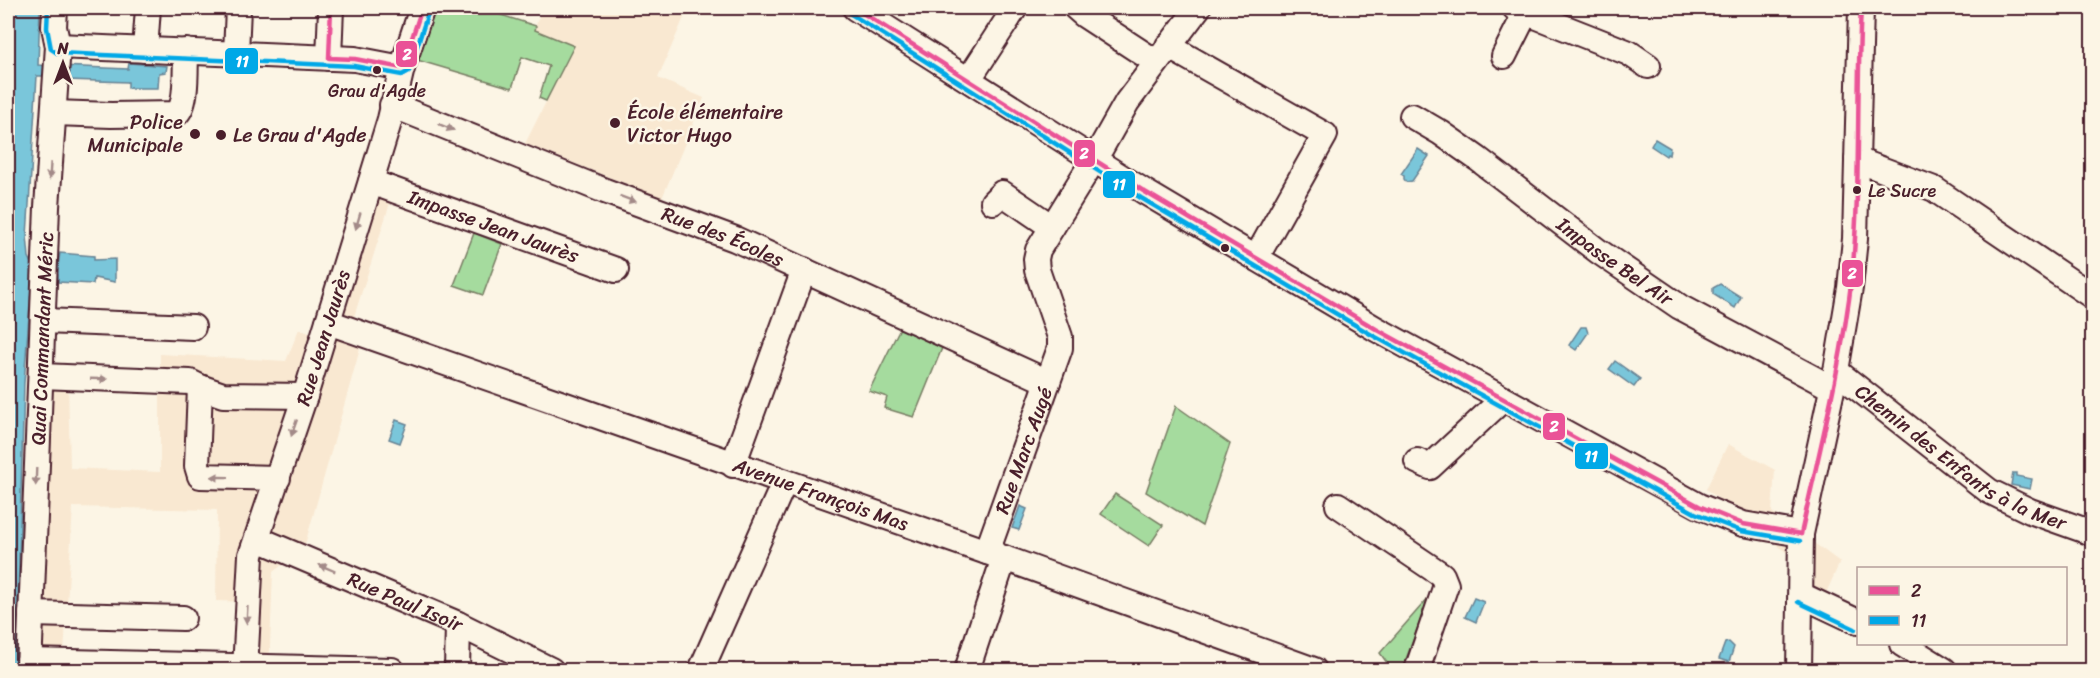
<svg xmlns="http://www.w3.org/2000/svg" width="2100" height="678" viewBox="0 0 2100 678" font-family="Sriracha,sans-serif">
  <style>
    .built { fill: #f9e8d1 }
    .green { fill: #a5db9e; stroke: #787d64; stroke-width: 1.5 }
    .water { fill: #7ac6da; stroke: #678394; stroke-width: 1.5 }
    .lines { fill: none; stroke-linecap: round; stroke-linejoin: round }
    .ferry { stroke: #585160; stroke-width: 1.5; stroke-dasharray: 8 6; stroke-linecap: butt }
    .minor-casing { stroke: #4a1f2b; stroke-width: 28 }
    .minor { stroke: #fcf5e5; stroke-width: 24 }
    .bus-1-casing { stroke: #fcf5e5; stroke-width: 9 }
    .bus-2-casing { stroke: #fcf5e5; stroke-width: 9 }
    .bus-1 { stroke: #ea5297; stroke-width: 4.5 }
    .bus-2 { stroke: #00a8e7; stroke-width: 4.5 }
    .oneway { fill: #a38a88 }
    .bus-dot { fill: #4a1f2b; stroke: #fcf5e5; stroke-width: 2 }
    .labels { text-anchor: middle; stroke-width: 5; stroke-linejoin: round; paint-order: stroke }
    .bus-label { font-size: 18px; fill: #4a1f2b; stroke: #fcf5e5 }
    .poi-label { font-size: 20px; fill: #4a1f2b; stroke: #fcf5e5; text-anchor: start }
    .street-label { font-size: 20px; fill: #4a1f2b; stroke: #fcf5e5 }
    .line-badge { stroke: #fcf5e5; stroke-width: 2 }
    .badge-label { font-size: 16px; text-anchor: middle; font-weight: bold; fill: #fff }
  </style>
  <rect width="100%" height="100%" fill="#fcf5e5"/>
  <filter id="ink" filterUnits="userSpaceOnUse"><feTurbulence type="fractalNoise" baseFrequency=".0167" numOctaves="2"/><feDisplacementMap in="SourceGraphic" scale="12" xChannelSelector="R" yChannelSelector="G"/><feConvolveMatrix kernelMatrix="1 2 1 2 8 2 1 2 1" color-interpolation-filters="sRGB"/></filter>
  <g filter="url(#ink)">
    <!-- built -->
    <g class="built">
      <path d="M542,8H688L658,78L704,98L662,198L525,144L574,46L534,30Z"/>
      <path d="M373,190L392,197L351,326L365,331L304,548L273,572L269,670H248L252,602L216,601L217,510L73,507L63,670H31L41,376L68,381L70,468L160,472V354L286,361L299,329L328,337Z"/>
      <path d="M1728,444L1775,470L1772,512L1840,562L1826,593L1809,589L1791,556L1706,489Z"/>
    </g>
    <!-- green -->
    <g class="green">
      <path d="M434,8H479L536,26L535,30L574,46L546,101L539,98L549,66L522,57L512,88L417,60Z"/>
      <path d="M474,233L502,244L483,295L454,285Z"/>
      <path d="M900,328L942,348L914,417L884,408L887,397L869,391Z"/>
      <path d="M1176,406L1230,444L1202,526L1146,492Z"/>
      <path d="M1115,494L1163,525L1149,546L1101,514Z"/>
      <path d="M1429,597L1402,670H1392L1380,653Z"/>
    </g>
    <!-- water -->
    <g class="water">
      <path d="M8,8H40L38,65L128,69L129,63L167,66L166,72L159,73L158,88H128V82L67,80V76H37L27,236L29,257L33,266H58L60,253L94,256V260L115,259V282L94,278L93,284L58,282V275H32L24,383L16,670H8Z"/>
      <path d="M1655,139L1670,148L1669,155L1667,154L1666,156L1651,146Z"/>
      <path d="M1418,149L1429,156L1412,181L1406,182L1404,179V176L1401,174Z"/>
      <path d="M1720,284L1741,297L1735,308L1713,294V288Z"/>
      <path d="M1581,327H1586L1588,333L1576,350L1569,345Z"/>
      <path d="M1615,361L1640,379L1634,387L1609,369Z"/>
      <path d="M396,420L407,424L400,443L389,439Z"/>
      <path d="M2013,473H2016V476L2032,479L2030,489L2011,485Z"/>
      <path d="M1020,506L1027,509L1019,530L1012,528Z"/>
      <path d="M1474,598L1484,602L1476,622L1465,617Z"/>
      <path d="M1729,642L1734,647L1729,662L1719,659L1725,643Z"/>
    </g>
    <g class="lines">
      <!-- ferry -->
      <g class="ferry">
        <path d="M8,317L19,323"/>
        <path d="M8,360L16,358"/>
      </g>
      <!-- minor casing -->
      <g class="minor-casing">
        <g id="minor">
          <path d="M855,8L1145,192L1229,242L1376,329L1699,506L1743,524L1801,534"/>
          <path d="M1076,8L1084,15L1156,62"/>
          <path d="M1515,8L1629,53L1648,66"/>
          <path d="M58,46L355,59L402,68"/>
          <path d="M1168,46L1325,135L1256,258"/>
          <path d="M145,50L148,8"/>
          <path d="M236,53L238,8"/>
          <path d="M1504,56L1526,12"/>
          <path d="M329,58L331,8"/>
          <path d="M969,79L1015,8"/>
          <path id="s1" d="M392,105L605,191L735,239L1048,382"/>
          <path d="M54,113L111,115L176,114C188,105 185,67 186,51"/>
          <path id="s2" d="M1412,116L1441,133L1478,159L1598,251L1680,307L1832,388"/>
          <path d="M1857,160L1934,189L2092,296"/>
          <path id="s3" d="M371,182L616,270"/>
          <path d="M993,202L1002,193L1052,227"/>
          <path d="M44,321L193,327"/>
          <path id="s4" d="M328,322L1004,558L1314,670"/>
          <path id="s5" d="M1836,371L1989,491L2030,511L2092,533"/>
          <path d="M41,376L190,382L200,387"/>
          <path d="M1417,461L1430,467L1503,399"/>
          <path d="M733,465L804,270"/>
          <path d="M278,478L200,476L197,466L200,387L223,395L305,396"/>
          <path d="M1338,505L1442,575L1446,585L1417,670"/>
          <path id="s6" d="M258,539L458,624L551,670"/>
          <path id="s7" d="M987,552L1060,348V337L1037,270L1036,259L1038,250L1101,148L1127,102L1198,8"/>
          <path d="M1801,595L1858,622"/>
          <path d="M31,614L183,618"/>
          <path d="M1902,644L1944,670"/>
          <path d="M29,661L392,670"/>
          <path id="s8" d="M29,670L47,207L58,46L54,27L55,8"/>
          <path id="s9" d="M245,670L251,555L305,396L390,119L402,68L422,8"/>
          <path d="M457,670L458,624"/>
          <path d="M701,670L784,483"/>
          <path d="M967,670L1004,558"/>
          <path d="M1799,670L1801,534L1836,371L1850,288L1855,239L1861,8"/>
        </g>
      </g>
      <!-- minor -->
      <use href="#minor" class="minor"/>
      <!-- bus-1 casing -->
      <g class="bus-1-casing">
        <g id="bus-1">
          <path d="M331,8L329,58L355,59L402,68L422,8"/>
          <path d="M855,8L1145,192L1376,329L1699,506L1743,524L1801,534"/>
          <path d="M1801,534C1820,448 1842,363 1852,276C1861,187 1856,97 1861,8"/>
        </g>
      </g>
      <!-- bus-2 casing -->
      <g class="bus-2-casing">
        <g id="bus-2">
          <path d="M48,8L47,28L51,49L57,53L354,66L402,75L409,71L429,10"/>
          <path d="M851,14L1141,198L1372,335L1695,513L1741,531L1800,541"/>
          <path d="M1798,602L1855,629"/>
        </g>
      </g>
      <!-- bus-1 -->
      <use href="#bus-1" class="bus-1"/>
      <!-- bus-2 -->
      <use href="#bus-2" class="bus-2"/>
    </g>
    <!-- one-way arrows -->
    <defs><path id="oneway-solid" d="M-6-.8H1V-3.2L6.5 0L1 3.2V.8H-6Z" transform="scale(1.5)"/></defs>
    <g class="oneway">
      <use href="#oneway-solid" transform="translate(446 127) rotate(22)"/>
      <use href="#oneway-solid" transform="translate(50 171) rotate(94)"/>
      <use href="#oneway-solid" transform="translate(628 199) rotate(20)"/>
      <use href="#oneway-solid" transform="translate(358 221) rotate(106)"/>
      <use href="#oneway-solid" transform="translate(99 379) rotate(2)"/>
      <use href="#oneway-solid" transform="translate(294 428) rotate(109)"/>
      <use href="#oneway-solid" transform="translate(36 477) rotate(92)"/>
      <use href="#oneway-solid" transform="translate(220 477) rotate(-179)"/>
      <use href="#oneway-solid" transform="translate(327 568) rotate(-157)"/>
      <use href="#oneway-solid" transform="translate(247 615) rotate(93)"/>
    </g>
  </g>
  <!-- markers -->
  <g class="bus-dot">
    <circle cx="377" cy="70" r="5"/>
    <circle cx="615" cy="123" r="6"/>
    <circle cx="195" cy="134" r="6"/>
    <circle cx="221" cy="135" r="6"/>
    <circle cx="1857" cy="190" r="5"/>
    <circle cx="1225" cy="248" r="5"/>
  </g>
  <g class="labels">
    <!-- bus labels -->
    <g class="bus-label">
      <text x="377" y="97">Grau d'Agde</text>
      <text x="1868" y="197" text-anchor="start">Le Sucre</text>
    </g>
    <!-- poi labels -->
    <g class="poi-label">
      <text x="627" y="119">École élémentaire<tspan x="627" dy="23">Victor Hugo</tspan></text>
      <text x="183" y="129" text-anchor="end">Police<tspan x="183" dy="23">Municipale</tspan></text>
      <text x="233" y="142">Le Grau d'Agde</text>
    </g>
    <!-- street labels -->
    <g class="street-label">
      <text dy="7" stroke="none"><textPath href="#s3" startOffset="130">Impasse Jean Jaurès</textPath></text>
      <text dy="7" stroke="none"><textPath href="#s1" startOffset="356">Rue des Écoles</textPath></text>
      <text dy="7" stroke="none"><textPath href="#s2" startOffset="250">Impasse Bel Air</textPath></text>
      <text dy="7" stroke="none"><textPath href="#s9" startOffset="344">Rue Jean Jaurès</textPath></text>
      <text dy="7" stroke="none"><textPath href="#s8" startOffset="332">Quai Commandant Méric</textPath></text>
      <text dy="7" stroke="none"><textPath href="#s7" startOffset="108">Rue Marc Augé</textPath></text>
      <text dy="7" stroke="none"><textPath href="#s5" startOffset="153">Chemin des Enfants à la Mer</textPath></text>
      <text dy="7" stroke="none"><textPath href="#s4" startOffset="522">Avenue François Mas</textPath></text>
      <text dy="7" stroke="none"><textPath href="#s6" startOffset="160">Rue Paul Isoir</textPath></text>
    </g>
  </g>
  <g class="line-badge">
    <rect x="395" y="40" width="23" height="28" rx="6" fill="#ea5297"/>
    <rect x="224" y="47" width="35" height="28" rx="6" fill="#00a8e7"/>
    <rect x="1073" y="139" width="23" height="29" rx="6" fill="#ea5297"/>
    <rect x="1102" y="170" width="34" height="29" rx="6" fill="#00a8e7"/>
    <rect x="1841" y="259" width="23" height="29" rx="6" fill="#ea5297"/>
    <rect x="1542" y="412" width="24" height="29" rx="6" fill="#ea5297"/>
    <rect x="1574" y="442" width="35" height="28" rx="6" fill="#00a8e7"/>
  </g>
  <g class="badge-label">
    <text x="407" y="60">2</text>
    <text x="242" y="67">11</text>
    <text x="1084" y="159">2</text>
    <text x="1119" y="190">11</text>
    <text x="1852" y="279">2</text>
    <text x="1554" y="432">2</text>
    <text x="1591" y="462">11</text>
  </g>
  <!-- margin -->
  <rect width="2100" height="678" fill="none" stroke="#fcf5e5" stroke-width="30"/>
  <rect x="15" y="15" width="2070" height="648" fill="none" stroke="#4a1f2b" stroke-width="2" filter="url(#ink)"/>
  <!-- legend -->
  <rect x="1857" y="567" width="210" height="78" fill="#fcf5e5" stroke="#b59f9b" stroke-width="1.5"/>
  <rect x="1869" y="586" width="30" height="9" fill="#ea5297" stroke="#b59f9b" stroke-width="1.5"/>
  <text x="1911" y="597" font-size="18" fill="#4a1f2b">2</text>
  <rect x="1869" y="616" width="30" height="9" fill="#00a8e7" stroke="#b59f9b" stroke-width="1.5"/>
  <text x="1911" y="627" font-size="18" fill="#4a1f2b">11</text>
  <!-- north arrow -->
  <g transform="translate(63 63)" stroke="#fcf5e5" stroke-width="4.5" paint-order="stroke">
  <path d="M0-4.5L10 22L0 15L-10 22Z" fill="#4a1f2b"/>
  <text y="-9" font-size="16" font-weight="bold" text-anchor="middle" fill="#4a1f2b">N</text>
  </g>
</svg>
